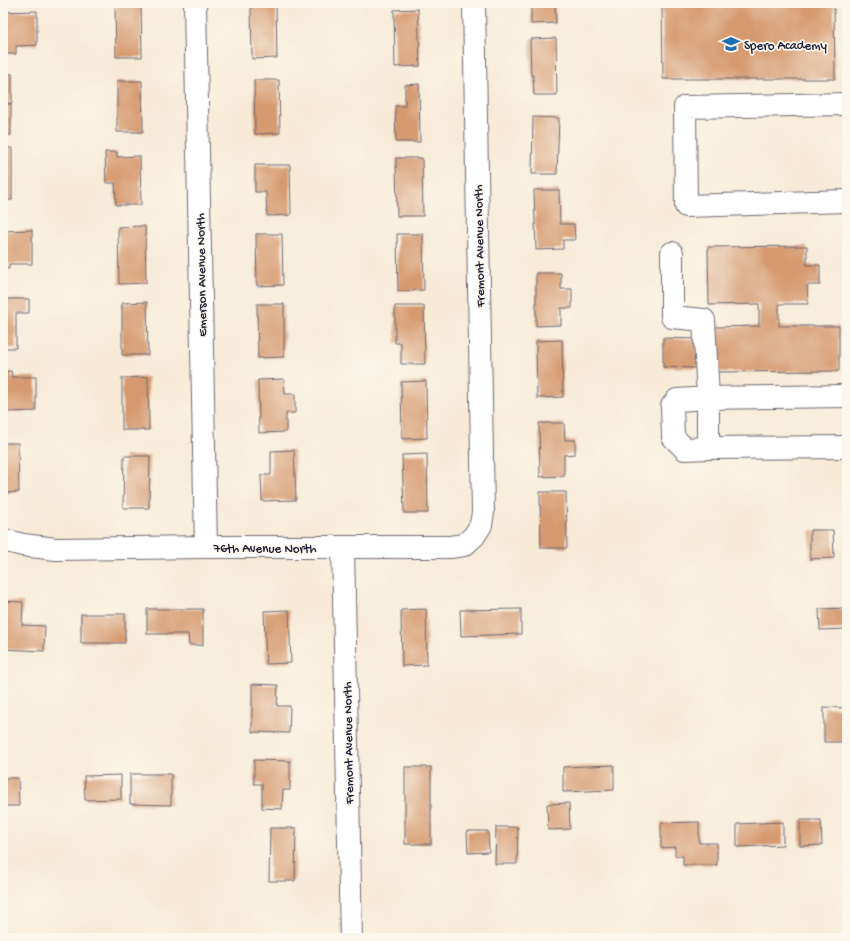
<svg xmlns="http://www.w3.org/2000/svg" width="850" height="941" viewBox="0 0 850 941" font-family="'Gochi Hand',sans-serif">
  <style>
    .building { fill: #d69a6f }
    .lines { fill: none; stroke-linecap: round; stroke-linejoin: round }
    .minor-casing { stroke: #6d6872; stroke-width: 24 }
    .minor { stroke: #fff; stroke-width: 22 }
    .labels { text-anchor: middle; stroke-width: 3.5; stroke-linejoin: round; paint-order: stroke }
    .poi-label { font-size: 13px; fill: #22223b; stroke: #fbf7ec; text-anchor: start }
    .street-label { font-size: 13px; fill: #22223b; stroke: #fbf7ec }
  </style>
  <rect width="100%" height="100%" fill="#fbf7ec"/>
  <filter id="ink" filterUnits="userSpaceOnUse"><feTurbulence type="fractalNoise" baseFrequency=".025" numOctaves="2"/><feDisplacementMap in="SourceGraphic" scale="8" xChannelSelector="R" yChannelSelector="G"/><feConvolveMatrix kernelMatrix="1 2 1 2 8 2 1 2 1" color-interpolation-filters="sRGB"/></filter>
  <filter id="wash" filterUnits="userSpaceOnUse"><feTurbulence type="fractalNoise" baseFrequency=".012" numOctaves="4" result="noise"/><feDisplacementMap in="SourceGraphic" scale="16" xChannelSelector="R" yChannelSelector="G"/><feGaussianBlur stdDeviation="0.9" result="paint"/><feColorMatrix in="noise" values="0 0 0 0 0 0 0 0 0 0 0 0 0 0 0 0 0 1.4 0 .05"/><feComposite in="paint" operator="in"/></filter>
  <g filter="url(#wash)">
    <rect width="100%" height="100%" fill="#f7ebd8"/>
    <g id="blocks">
      <!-- building -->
      <g class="building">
        <path d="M531,3H555L556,23L531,24Z"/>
        <path d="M662,3H834L835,79H663Z"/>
        <path d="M115,5H141L142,57H116Z"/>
        <path d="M251,5H276L277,58L252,59Z"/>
        <path d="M418,9L420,66L395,67L394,10Z"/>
        <path d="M37,11V45L16,46V54H3V12Z"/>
        <path d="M556,38L557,95H534L533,75H531L530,39Z"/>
        <rect x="3" y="74" width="9" height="29"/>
        <path d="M254,80H279L280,133L255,134Z"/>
        <path d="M117,81H142L143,132H117Z"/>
        <path d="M419,84L420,142H396L395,106H405V85Z"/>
        <rect x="3" y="104" width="8" height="31"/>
        <path d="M533,117L559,118L557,174H532Z"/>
        <rect x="3" y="148" width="9" height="52"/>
        <path d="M105,152H117V157L140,156L141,205H116L115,183H106Z"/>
        <path d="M396,158H422L423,216H397Z"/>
        <path d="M255,165H290L291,215L267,216L266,192H255Z"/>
        <path d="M534,190H559L560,224H574L575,240H563V249L536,250Z"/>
        <path d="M145,226L146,283L119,284L118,227Z"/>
        <path d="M32,230V264H9V269H3V231Z"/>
        <path d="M256,234H282L283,285L257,286Z"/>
        <path d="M397,234H423L424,290L398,291Z"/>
        <path d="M807,246V265H820V285H807L808,304H779V326H839V371L716,372L715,327L759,326V304L709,305L708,247Z"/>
        <path d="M536,273H561V289H572V308H561V325L536,326Z"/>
        <path d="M3,299H29V313H16V348H3Z"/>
        <path d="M147,302L148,355H122V303Z"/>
        <path d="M257,304H284V357L258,358Z"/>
        <path d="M395,306H424L425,364H401V343H395Z"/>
        <path d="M663,338L698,339L697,368L663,367Z"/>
        <path d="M562,340L563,397L537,398L536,341Z"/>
        <path d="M11,371L12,377H36V411L7,412L6,401H3V372Z"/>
        <path d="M148,377L149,430H122V378Z"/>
        <path d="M284,379L285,394H295V413H286V432L259,433L258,380Z"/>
        <path d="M426,381L427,438L402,439L401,382Z"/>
        <path d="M539,423H564L565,440H575V454L564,455V476L540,477Z"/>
        <path d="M3,443H18L19,492L3,493Z"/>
        <path d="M294,450L296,500L262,501L261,475H271V451Z"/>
        <path d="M427,454L428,513H404L402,455Z"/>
        <path d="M124,456H150L149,508H123Z"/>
        <path d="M540,492H566L567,548H541Z"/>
        <path d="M810,530H833L834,558L810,559Z"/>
        <path d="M3,601L23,602L22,625L45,626L44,651L3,649Z"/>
        <path d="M847,608V629L820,630L819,609Z"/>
        <path d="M147,609H203V645H189L188,634H147Z"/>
        <path d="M426,609L427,665L402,666L401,610Z"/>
        <path d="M521,609V634L461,636L460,610Z"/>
        <path d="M289,610L291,663L266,664L264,611Z"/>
        <rect x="81" y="614" width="44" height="29"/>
        <path d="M252,684L278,685L277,706H290L289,733L252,732Z"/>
        <path d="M824,707L847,708V742H824Z"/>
        <path d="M254,760L290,761V790H283L282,809L262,808V784H254Z"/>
        <path d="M614,765V790L563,792V767Z"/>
        <rect x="405" y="767" width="26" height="77"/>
        <path d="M130,774H171V805L130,804Z"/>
        <path d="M121,775V799L85,800L84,776Z"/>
        <path d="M3,778H18L19,806H3Z"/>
        <path d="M569,803L570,829L548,830L547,804Z"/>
        <path d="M800,820H821L822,845L800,846Z"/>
        <path d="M699,822V843H717V865H683V856H675V847L661,848V823Z"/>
        <path d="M783,822V845L737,847V824Z"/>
        <path d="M496,827H518L517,864H495Z"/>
        <path d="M270,828H296L295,881H269Z"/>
        <path d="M467,831H488L489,852L468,853Z"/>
      </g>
    </g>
  </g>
  <g filter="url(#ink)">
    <use href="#blocks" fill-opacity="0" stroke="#6d6872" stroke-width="1"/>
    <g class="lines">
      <!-- minor casing -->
      <g class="minor-casing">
        <g id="minor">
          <path d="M195,3L206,547"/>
          <path d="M847,104L685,107L686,206L847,201"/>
          <path d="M672,253V317L704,320L708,398V448L847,447"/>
          <path d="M708,448L685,449L673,437L672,406L677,400L708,398L847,396"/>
          <path d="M3,540L23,545L56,549L206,547H450L464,545L474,536L481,525L483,512L474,3"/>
          <path d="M343,547L351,938"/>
        </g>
      </g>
      <!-- minor -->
      <use href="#minor" class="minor"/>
    </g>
  </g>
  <!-- icons -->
  <defs>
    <g id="school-bare" transform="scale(1.38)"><path d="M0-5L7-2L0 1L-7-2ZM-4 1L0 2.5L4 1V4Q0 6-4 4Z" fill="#1f6fb2" stroke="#fbf7ec" stroke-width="2.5" paint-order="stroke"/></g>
  </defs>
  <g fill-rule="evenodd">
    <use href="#school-bare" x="731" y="44"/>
  </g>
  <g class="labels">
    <!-- poi labels -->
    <g class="poi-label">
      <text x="744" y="49">Spero Academy</text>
    </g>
    <!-- street labels -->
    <g class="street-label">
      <text transform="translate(478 246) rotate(-91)" y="5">Fremont Avenue North</text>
      <text transform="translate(200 275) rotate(-91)" y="5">Emerson Avenue North</text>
      <text x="265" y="552">76th Avenue North</text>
      <text transform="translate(347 743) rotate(-91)" y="5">Fremont Avenue North</text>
    </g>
  </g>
  <!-- margin -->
  <rect width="850" height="941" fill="none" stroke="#fbf7ec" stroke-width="16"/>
</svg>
